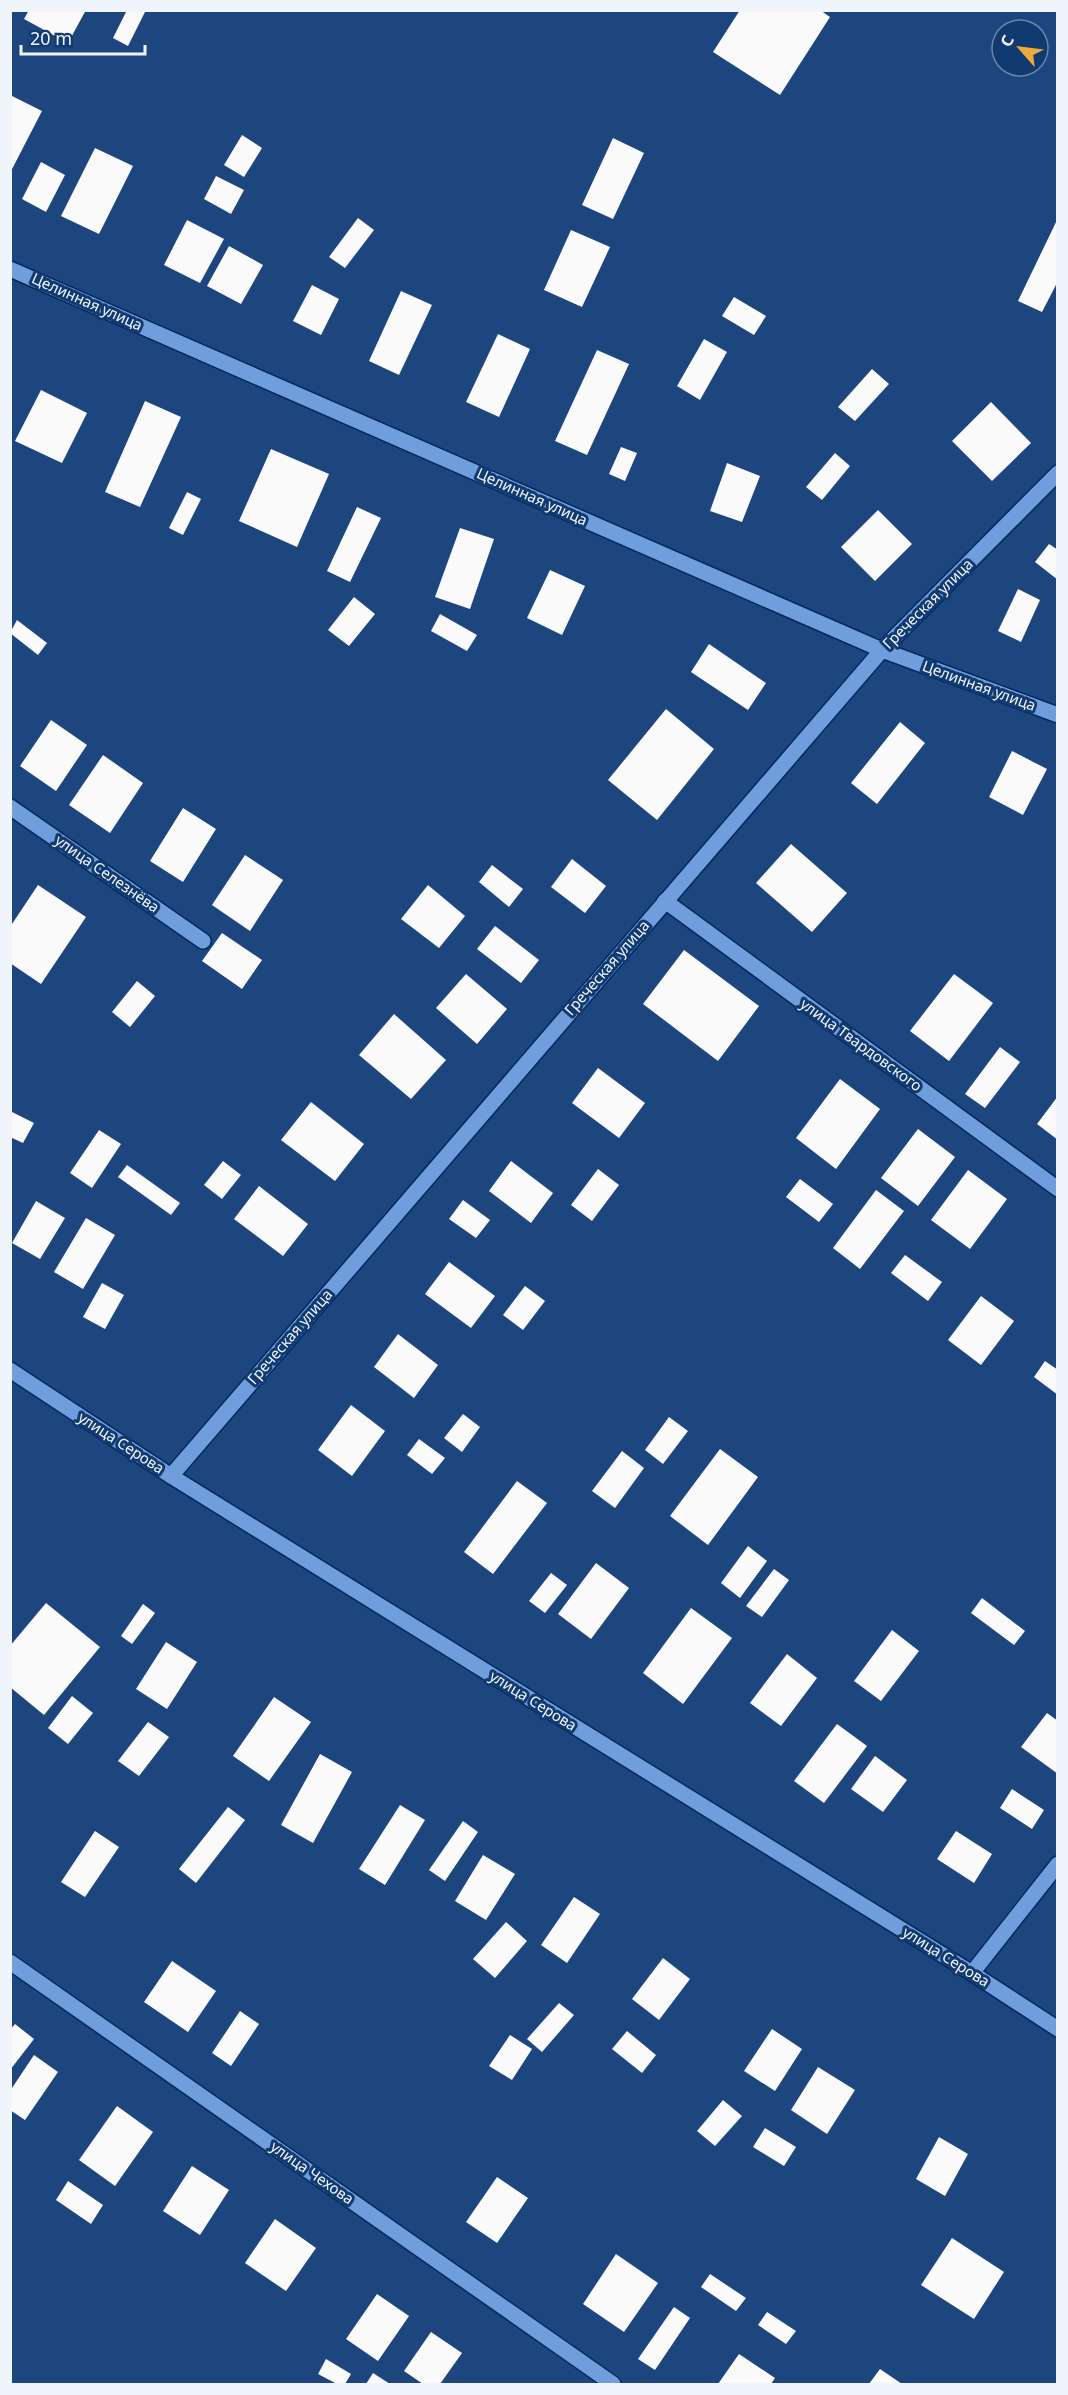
<svg xmlns="http://www.w3.org/2000/svg" width="1068" height="2395" viewBox="0 0 1068 2395" font-family="'Noto Sans',sans-serif">
  <style>
    .building { fill: #fafafa }
    .lines { fill: none; stroke-linecap: round; stroke-linejoin: round }
    .minor-casing { stroke: #002a5f; stroke-width: 18 }
    .minor { stroke: #709ddb; stroke-width: 15 }
    .labels { text-anchor: middle; stroke-width: 6; stroke-linejoin: round; paint-order: stroke }
    .street-label { font-size: 15px; fill: #f0f5fb; stroke: #113a71 }
  </style>
  <rect width="100%" height="100%" fill="#1c467d"/>
  <!-- building -->
  <g class="building">
    <path d="M29,10H86L68,43L24,19Z"/>
    <path d="M127,10H146L128,46L113,38Z"/>
    <path d="M740,10H820L830,17L780,95L713,52Z"/>
    <path d="M10,95L42,111L10,173Z"/>
    <path d="M242,135L262,148L244,177L224,165Z"/>
    <path d="M613,138L644,153L613,219L582,205Z"/>
    <path d="M95,148L133,166L99,234L61,216Z"/>
    <path d="M41,162L65,175L46,212L22,199Z"/>
    <path d="M216,176L244,190L231,214L204,199Z"/>
    <path d="M358,218L374,230L345,268L329,257Z"/>
    <path d="M1058,218V281L1042,312L1018,301Z"/>
    <path d="M187,220L224,239L200,283L164,265Z"/>
    <path d="M571,230L610,247L582,307L544,290Z"/>
    <path d="M229,246L263,265L241,304L207,286Z"/>
    <path d="M312,285L339,299L321,335L293,321Z"/>
    <path d="M401,291L432,305L399,375L369,361Z"/>
    <path d="M734,297L766,316L754,335L722,316Z"/>
    <path d="M498,334L530,349L499,417L466,402Z"/>
    <path d="M704,339L727,352L700,400L677,386Z"/>
    <path d="M597,350L629,364L587,455L555,441Z"/>
    <path d="M872,369L889,384L855,421L838,407Z"/>
    <path d="M41,390L87,413L62,463L15,441Z"/>
    <path d="M145,401L181,417L140,507L105,492Z"/>
    <path d="M991,402L1031,443L992,481L952,441Z"/>
    <path d="M621,447L637,453L625,481L609,474Z"/>
    <path d="M271,449L329,474L297,547L239,521Z"/>
    <path d="M835,453L850,466L822,500L806,487Z"/>
    <path d="M727,463L760,476L742,522L710,511Z"/>
    <path d="M187,492L201,499L183,535L169,528Z"/>
    <path d="M357,507L381,518L350,582L327,571Z"/>
    <path d="M878,510L912,544L875,581L841,547Z"/>
    <path d="M460,528L494,539L470,609L435,597Z"/>
    <path d="M1049,544L1058,550V580L1035,562Z"/>
    <path d="M550,570L585,586L562,635L527,618Z"/>
    <path d="M1018,589L1040,600L1021,642L998,631Z"/>
    <path d="M354,597L375,614L349,646L328,630Z"/>
    <path d="M440,614L477,635L467,651L431,631Z"/>
    <path d="M17,620L47,643L38,655L10,633Z"/>
    <path d="M709,644L766,683L748,710L691,672Z"/>
    <path d="M666,709L714,749L657,820L608,780Z"/>
    <path d="M51,720L87,745L56,791L20,766Z"/>
    <path d="M900,722L925,743L877,804L851,783Z"/>
    <path d="M1012,751L1047,769L1023,815L989,797Z"/>
    <path d="M103,755L143,783L110,833L69,805Z"/>
    <path d="M183,808L216,829L183,882L150,861Z"/>
    <path d="M791,844L847,893L812,932L756,883Z"/>
    <path d="M245,855L283,880L250,931L212,905Z"/>
    <path d="M572,859L606,886L585,913L551,887Z"/>
    <path d="M492,865L523,889L509,907L479,882Z"/>
    <path d="M38,885L86,917L41,984L10,963V927Z"/>
    <path d="M428,885L465,916L439,948L401,919Z"/>
    <path d="M495,926L539,960L521,983L477,949Z"/>
    <path d="M222,933L262,960L242,989L202,961Z"/>
    <path d="M684,950L759,1006L718,1061L643,1004Z"/>
    <path d="M466,974L507,1009L477,1044L436,1008Z"/>
    <path d="M954,974L993,1003L949,1061L910,1031Z"/>
    <path d="M137,981L155,996L130,1027L112,1012Z"/>
    <path d="M394,1014L446,1060L411,1099L359,1055Z"/>
    <path d="M1000,1047L1020,1062L985,1108L965,1094Z"/>
    <path d="M598,1068L645,1103L619,1138L572,1103Z"/>
    <path d="M840,1079L880,1109L836,1169L796,1138Z"/>
    <path d="M1058,1096V1140L1037,1124Z"/>
    <path d="M311,1102L364,1144L335,1181L281,1140Z"/>
    <path d="M10,1111L34,1123L23,1143L10,1137Z"/>
    <path d="M918,1129L955,1157L918,1206L881,1178Z"/>
    <path d="M99,1130L121,1144L92,1188L70,1173Z"/>
    <path d="M223,1161L241,1175L222,1199L204,1185Z"/>
    <path d="M511,1161L553,1193L531,1223L489,1191Z"/>
    <path d="M127,1165L180,1203L171,1215L118,1177Z"/>
    <path d="M598,1169L619,1185L592,1221L571,1205Z"/>
    <path d="M968,1170L1007,1199L970,1249L931,1220Z"/>
    <path d="M800,1179L833,1204L819,1222L786,1197Z"/>
    <path d="M259,1186L308,1224L283,1256L234,1219Z"/>
    <path d="M876,1190L904,1211L860,1269L833,1248Z"/>
    <path d="M463,1200L490,1220L476,1238L449,1219Z"/>
    <path d="M36,1201L65,1218L40,1259L12,1243Z"/>
    <path d="M86,1218L115,1235L83,1289L54,1272Z"/>
    <path d="M905,1255L942,1282L928,1301L891,1273Z"/>
    <path d="M449,1262L495,1296L471,1328L425,1294Z"/>
    <path d="M102,1283L124,1295L105,1329L83,1317Z"/>
    <path d="M525,1286L545,1301L523,1330L503,1315Z"/>
    <path d="M981,1296L1014,1321L981,1365L948,1340Z"/>
    <path d="M398,1334L438,1365L414,1398L374,1367Z"/>
    <path d="M1045,1361L1058,1370V1395L1034,1377Z"/>
    <path d="M351,1405L385,1431L352,1476L318,1450Z"/>
    <path d="M463,1414L480,1427L462,1452L444,1438Z"/>
    <path d="M669,1417L688,1431L663,1464L645,1450Z"/>
    <path d="M419,1439L445,1458L432,1474L407,1455Z"/>
    <path d="M720,1449L758,1477L708,1545L670,1516Z"/>
    <path d="M622,1451L644,1468L615,1508L592,1491Z"/>
    <path d="M517,1481L547,1503L493,1574L464,1552Z"/>
    <path d="M748,1546L767,1561L740,1598L721,1583Z"/>
    <path d="M596,1563L629,1588L591,1639L558,1614Z"/>
    <path d="M774,1569L789,1580L762,1617L746,1606Z"/>
    <path d="M551,1573L567,1585L545,1613L529,1601Z"/>
    <path d="M982,1598L1025,1631L1014,1645L971,1613Z"/>
    <path d="M46,1603L100,1647L44,1715L10,1687V1646Z"/>
    <path d="M143,1604L155,1613L132,1644L121,1636Z"/>
    <path d="M691,1608L732,1638L683,1704L643,1673Z"/>
    <path d="M892,1630L919,1651L881,1701L854,1681Z"/>
    <path d="M166,1642L197,1662L167,1709L136,1689Z"/>
    <path d="M787,1654L817,1678L781,1726L750,1703Z"/>
    <path d="M72,1696L93,1713L68,1744L48,1728Z"/>
    <path d="M274,1697L311,1722L269,1781L233,1756Z"/>
    <path d="M1047,1713L1058,1721V1774L1021,1747Z"/>
    <path d="M148,1722L169,1737L139,1776L118,1761Z"/>
    <path d="M837,1724L867,1746L824,1803L794,1781Z"/>
    <path d="M320,1754L352,1772L313,1843L281,1825Z"/>
    <path d="M875,1756L907,1780L883,1812L851,1789Z"/>
    <path d="M1012,1789L1044,1810L1032,1829L1000,1808Z"/>
    <path d="M400,1805L425,1820L385,1885L359,1869Z"/>
    <path d="M228,1807L245,1820L196,1883L179,1869Z"/>
    <path d="M463,1821L478,1832L445,1881L429,1870Z"/>
    <path d="M95,1831L119,1847L85,1897L61,1882Z"/>
    <path d="M956,1831L992,1854L974,1883L937,1859Z"/>
    <path d="M483,1855L515,1874L486,1920L455,1901Z"/>
    <path d="M574,1897L600,1914L567,1963L541,1945Z"/>
    <path d="M506,1922L527,1941L495,1978L473,1959Z"/>
    <path d="M663,1958L690,1979L659,2020L632,1999Z"/>
    <path d="M172,1961L216,1991L188,2032L144,2002Z"/>
    <path d="M559,2003L574,2015L542,2052L527,2039Z"/>
    <path d="M240,2011L259,2024L231,2066L212,2053Z"/>
    <path d="M15,2024L34,2039L10,2070V2030Z"/>
    <path d="M772,2029L802,2049L775,2091L744,2071Z"/>
    <path d="M627,2031L656,2055L642,2073L612,2049Z"/>
    <path d="M510,2035L532,2049L512,2080L489,2066Z"/>
    <path d="M34,2055L58,2072L25,2120L10,2110V2091Z"/>
    <path d="M818,2067L855,2090L827,2134L791,2110Z"/>
    <path d="M723,2100L742,2116L715,2146L697,2131Z"/>
    <path d="M117,2106L153,2132L115,2186L79,2160Z"/>
    <path d="M765,2128L796,2147L784,2166L753,2147Z"/>
    <path d="M939,2137L968,2154L945,2196L916,2179Z"/>
    <path d="M192,2166L229,2190L200,2235L163,2211Z"/>
    <path d="M497,2177L528,2198L497,2243L466,2222Z"/>
    <path d="M68,2181L103,2205L91,2224L56,2200Z"/>
    <path d="M275,2219L316,2248L286,2291L245,2263Z"/>
    <path d="M952,2238L1004,2272L974,2319L921,2285Z"/>
    <path d="M616,2254L658,2283L624,2332L583,2304Z"/>
    <path d="M710,2274L746,2298L736,2311L701,2287Z"/>
    <path d="M377,2294L409,2316L378,2361L346,2339Z"/>
    <path d="M674,2307L690,2318L655,2370L638,2359Z"/>
    <path d="M767,2312L796,2331L786,2344L758,2325Z"/>
    <path d="M431,2332L462,2353L440,2384H423L404,2371Z"/>
    <path d="M739,2354L775,2378L771,2384H718Z"/>
    <path d="M326,2359L351,2374L345,2384H337L318,2374Z"/>
    <path d="M880,2369L902,2384H869Z"/>
    <path d="M373,2373L390,2384H366Z"/>
  </g>
  <g class="lines">
    <!-- minor casing -->
    <g class="minor-casing">
      <g id="minor">
        <path d="M10,269L882,650L1058,715"/>
        <path d="M10,807L203,941"/>
        <path d="M665,901L1058,1189"/>
        <path d="M10,1370L171,1476L972,1973L1058,2029"/>
        <path d="M171,1476L882,650L1058,473"/>
        <path d="M10,1962L613,2384"/>
        <path d="M972,1973L1058,1864"/>
      </g>
    </g>
    <!-- minor -->
    <use href="#minor" class="minor"/>
  </g>
  <g class="labels">
    <!-- street labels -->
    <g class="street-label">
      <text transform="translate(87 302) rotate(24)" y="5">Целинная улица</text>
      <text transform="translate(532 497) rotate(24)" y="5">Целинная улица</text>
      <text transform="translate(928 604) rotate(-45)" y="5">Греческая улица</text>
      <text transform="translate(979 686) rotate(20)" y="5">Целинная улица</text>
      <text transform="translate(107 874) rotate(35)" y="5">улица Селезнёва</text>
      <text transform="translate(607 968) rotate(-49)" y="5">Греческая улица</text>
      <text transform="translate(861 1045) rotate(36)" y="5">улица Твардовского</text>
      <text transform="translate(290 1337) rotate(-49)" y="5">Греческая улица</text>
      <text transform="translate(121 1443) rotate(33)" y="5">улица Серова</text>
      <text transform="translate(533 1701) rotate(32)" y="5">улица Серова</text>
      <text transform="translate(946 1957) rotate(32)" y="5">улица Серова</text>
      <text transform="translate(312 2173) rotate(35)" y="5">улица Чехова</text>
    </g>
  </g>
  <!-- border -->
  <rect width="1068" height="2395" fill="none" stroke="#f0f5fb" stroke-width="24"/>
  <!-- north arrow -->
  <g transform="translate(1020 48) rotate(298)"><circle r="28" fill="#113a71" stroke="#6a85a8" stroke-width="1.5"/>
  <path d="M0-4.5L10 22L0 15L-10 22Z" fill="#ebaa39"/>
  <text y="-9" font-size="16" font-weight="bold" text-anchor="middle" fill="#f0f5fb">С</text>
  </g>
  <!-- scale -->
  <path d="M21 45v9h124v-9" fill="none" stroke="#f0f5fb" stroke-width="3"/>
  <text x="30" y="45" font-size="18" fill="#f0f5fb" stroke="#113a71" stroke-width="4.5" paint-order="stroke">20 m</text>
</svg>
